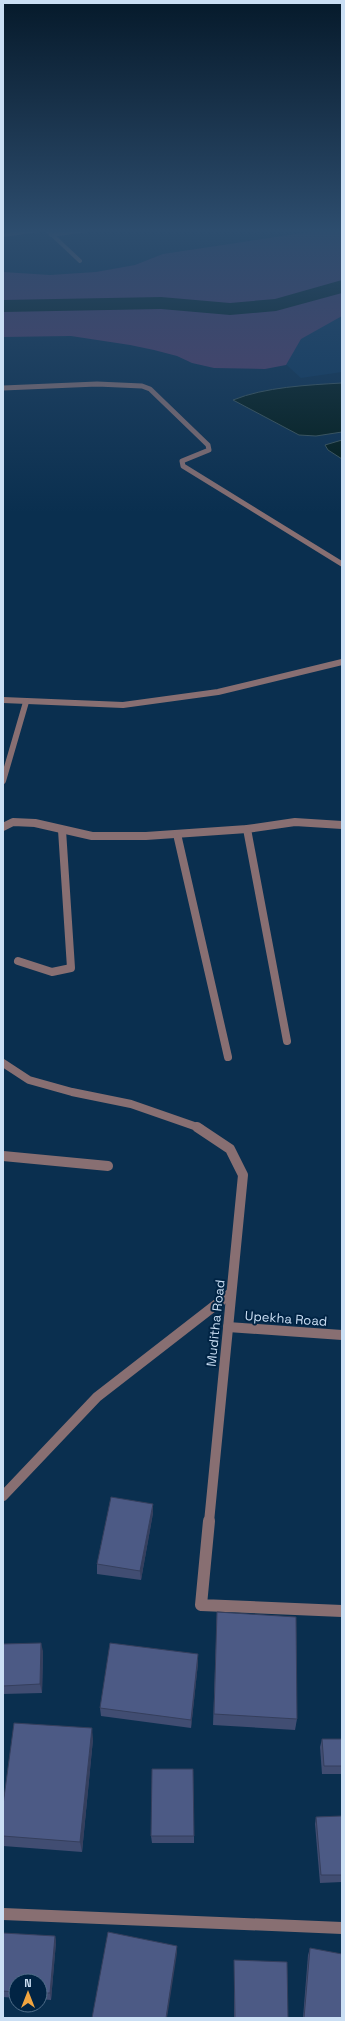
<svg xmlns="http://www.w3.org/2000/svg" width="345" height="2021" viewBox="0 0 345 2021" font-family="'Space Grotesk',sans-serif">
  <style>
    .built { fill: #0c375d }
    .green { fill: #573e6a }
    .water { fill: #001b19; stroke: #3d565b }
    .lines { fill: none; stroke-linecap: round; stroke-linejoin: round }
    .river { fill: #001b19; fill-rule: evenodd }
    .street-far5 { stroke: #886f72; stroke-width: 4 }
    .street-far4 { stroke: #886f72; stroke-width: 5 }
    .street-far3 { stroke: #886f72; stroke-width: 6 }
    .street-far2 { stroke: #886f72; stroke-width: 8 }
    .street-far1 { stroke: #886f72; stroke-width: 10 }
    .street { stroke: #886f72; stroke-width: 12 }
    .wall { fill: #414d72 }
    .shaded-wall { fill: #353f5d }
    .building { fill: #4c5a85; stroke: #353f5d }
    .labels { text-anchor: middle; stroke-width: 4; stroke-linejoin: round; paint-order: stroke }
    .near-street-label { font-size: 13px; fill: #cbdff4; stroke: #012444 }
  </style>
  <rect width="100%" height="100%" fill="#0a2f4f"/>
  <!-- built -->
  <path class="built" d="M342,315V372L301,378L267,347Z"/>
  <!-- green -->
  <path class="green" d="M315,231H342V316L301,339L286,365L265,369L214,368L192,363L177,356L154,350L130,345L71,336L3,337V272L50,275L96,272L135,265L163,254Z"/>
  <!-- water -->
  <g class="water">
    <path d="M342,383V432L316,436L299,435L233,400C265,387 308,385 342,383Z"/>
    <path d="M342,440V459L328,450L325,445Z"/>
  </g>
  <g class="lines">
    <!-- river -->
    <path class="river" d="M342,280V293L276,311L230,315L161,309L3,312V300L161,297L230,303L275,299Z"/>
    <!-- street-far5 -->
    <g class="street-far5">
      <path d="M47,230L80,261"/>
      <path d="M3,235L39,230"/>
      <path d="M51,235L87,230"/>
    </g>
    <!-- street-far4 -->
    <path class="street-far4" d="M3,388L97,384L142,386L150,389L208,445L209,450L182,461L183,466L342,564"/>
    <!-- street-far3 -->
    <g class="street-far3">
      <path d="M3,700L123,705L218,692L342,662"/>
      <path d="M3,781L26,702"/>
    </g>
    <!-- street-far2 -->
    <g class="street-far2">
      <path d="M3,827L13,822L35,823L92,836H146L247,829L295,822L342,825"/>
      <path d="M247,829L287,1041"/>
      <path d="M177,834L228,1057"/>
      <path d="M18,961L52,972L71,968L62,830"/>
      <path d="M3,1063L29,1080L72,1092L131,1104L200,1128"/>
    </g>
    <!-- street-far1 -->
    <g class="street-far1">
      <path d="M197,1127L230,1149L243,1175L209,1522"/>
      <path d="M3,1156L108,1166"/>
      <path d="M228,1327L342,1335"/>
      <path d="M3,1496L97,1397L231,1293"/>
    </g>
    <!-- street -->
    <g class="street">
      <path d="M209,1521L201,1605L342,1611"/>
      <path d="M3,1914L342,1928"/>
    </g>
  </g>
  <!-- wall -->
  <g class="wall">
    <path d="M153,1504V1513L141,1580L97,1574V1564Z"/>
    <path d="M217,1612L297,1719L295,1730L213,1725Z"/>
    <path d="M3,1644L43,1651L42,1693L3,1694Z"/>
    <path d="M198,1654V1663L191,1728L101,1716L100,1708Z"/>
    <path d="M93,1739L82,1852L3,1846V1805Z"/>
    <path d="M322,1739H342V1774H322L320,1747Z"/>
    <path d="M342,1816V1882L320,1883L315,1824L316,1817Z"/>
    <path d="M151,1836H194V1843H152Z"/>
    <path d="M3,1933L55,1936L56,1942L51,2000L40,1999V1981H16V1998L3,1997Z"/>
    <path d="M310,1948L342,2018H303L308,1955Z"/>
    <path d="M234,1960L288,2018H234Z"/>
  </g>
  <!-- shaded-wall -->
  <g class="shaded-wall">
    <path d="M153,1504V1513L141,1580L140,1571Z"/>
    <path d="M41,1643L43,1651L42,1693L40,1684Z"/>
    <path d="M198,1654V1663L191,1728V1720Z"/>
    <path d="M92,1728L93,1739L82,1852L80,1842Z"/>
    <path d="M55,1936L56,1942L51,2000L50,1993Z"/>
    <path d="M177,1946V1953L167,2018H166Z"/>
  </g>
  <!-- building -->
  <g class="building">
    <path d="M111,1497L153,1504L140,1571L97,1564Z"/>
    <path d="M217,1612L296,1617L297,1719L214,1714Z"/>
    <path d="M41,1643L40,1684L3,1686V1644Z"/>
    <path d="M110,1643L198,1654L191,1720L100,1708Z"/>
    <path d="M14,1723L92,1728L80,1842L3,1836V1805Z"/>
    <path d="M322,1739H342V1766H324Z"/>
    <path d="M152,1769H193L194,1836H151Z"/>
    <path d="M342,1816V1875H321L316,1817Z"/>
    <path d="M108,1932L177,1946L166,2018H92Z"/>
    <path d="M3,1933L55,1936L50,1993H40V1981H16V1992L3,1991Z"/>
    <path d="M310,1948L342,1954V2018H304Z"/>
    <path d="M234,1960L287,1962L288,2018H235Z"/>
  </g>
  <!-- sky -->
  <linearGradient id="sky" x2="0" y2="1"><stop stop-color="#061a2b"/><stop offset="0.45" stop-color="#2d4d6e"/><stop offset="1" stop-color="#2d4d6e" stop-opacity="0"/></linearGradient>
  <rect width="345" height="513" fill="url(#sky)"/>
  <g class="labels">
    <!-- near-street labels -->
    <g class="near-street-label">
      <text transform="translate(286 1318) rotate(4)" y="5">Upekha Road</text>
      <text transform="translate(215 1323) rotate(-84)" y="5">Muditha Road</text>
    </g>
  </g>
  <!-- border -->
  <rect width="345" height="2021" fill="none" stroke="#cbdff4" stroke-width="8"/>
  <!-- north arrow -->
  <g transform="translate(28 1993)"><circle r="19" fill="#012444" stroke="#526f8a"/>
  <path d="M0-3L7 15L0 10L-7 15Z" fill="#f1a540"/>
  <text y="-6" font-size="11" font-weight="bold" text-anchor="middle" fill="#cbdff4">N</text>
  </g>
</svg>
